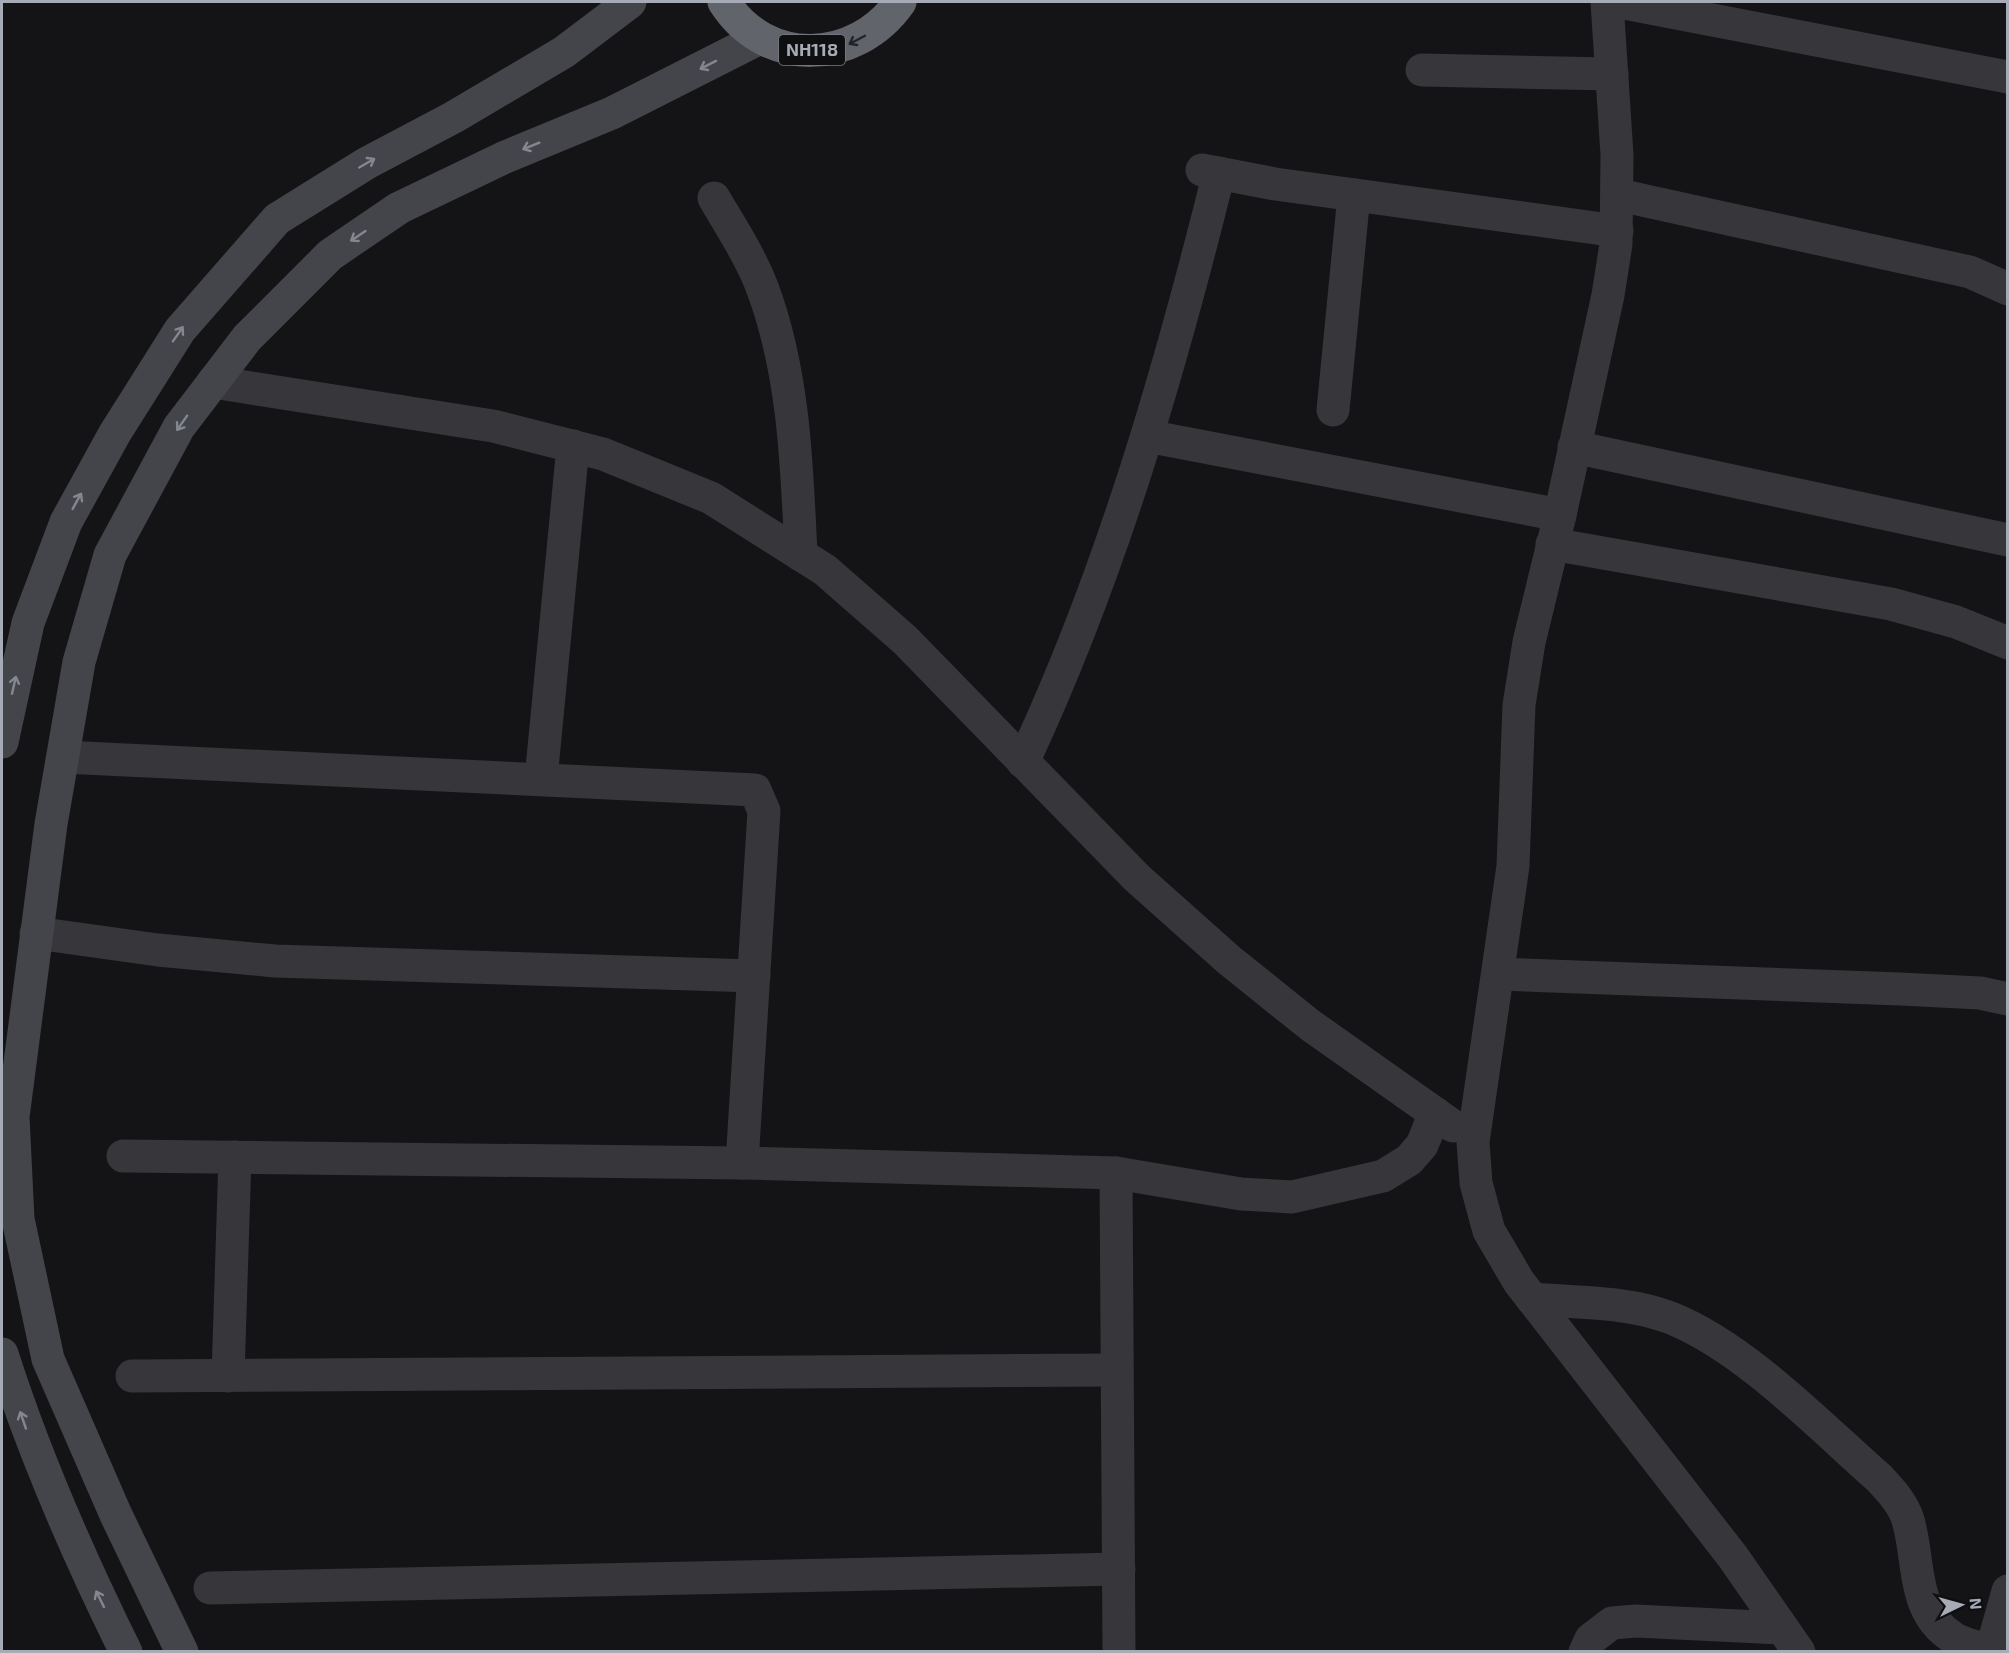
<svg xmlns="http://www.w3.org/2000/svg" width="2009" height="1653" viewBox="0 0 2009 1653" font-family="'Exo 2',sans-serif">
  <style>
    .lines { fill: none; stroke-linecap: round; stroke-linejoin: round }
    .street { stroke: #36363b; stroke-width: 33 }
    .secondary { stroke: #44454a; stroke-width: 33 }
    .highway { stroke: #62646b; stroke-width: 33 }
    .oneway { stroke: #242428 }
    .oneway2 { stroke: #848790 }
    .labels { text-anchor: middle; stroke-width: 4.5; stroke-linejoin: round; paint-order: stroke }
    .shield { fill: #0f0f11; stroke: #797c84; stroke-width: 1.5 }
    .shield-label { font-size: 18px; font-weight: bold; fill: #a7abb5 }
  </style>
  <rect width="100%" height="100%" fill="#141416"/>
  <g class="lines">
    <!-- street -->
    <g class="street">
      <path d="M1607,2L1617,155L1616,244L1608,295L1560,515L1529,642L1519,705L1513,866L1473,1142L1476,1183L1489,1231L1519,1282L1733,1557L1799,1652"/>
      <path d="M1619,2L2008,77"/>
      <path d="M1422,70L1612,74"/>
      <path d="M1202,170L1275,184L1617,231"/>
      <path d="M1619,195L1970,272L2008,289"/>
      <path d="M714,198C731,227 750,256 762,287C794,372 797,466 801,555"/>
      <path d="M213,382L493,426L603,454L711,498L825,570L905,640L1137,878L1229,960L1310,1025L1453,1126"/>
      <path d="M1333,410L1354,195"/>
      <path d="M1147,436L1560,515"/>
      <path d="M1574,447L2008,540"/>
      <path d="M1552,544L1891,604L1956,622L2008,643"/>
      <path d="M63,757L755,790L764,811L742,1163L1116,1173L1241,1194L1292,1197L1383,1176L1409,1160L1422,1145L1435,1113"/>
      <path d="M1023,762C1111,574 1169,374 1219,173"/>
      <path d="M541,779L573,446"/>
      <path d="M36,933L158,950L275,961L754,976"/>
      <path d="M1498,974L1900,989L1980,993L2008,999"/>
      <path d="M123,1156L742,1163"/>
      <path d="M1116,1173L1119,1652"/>
      <path d="M1532,1299C1577,1303 1628,1301 1671,1318C1744,1347 1820,1426 1879,1478C1890,1490 1903,1503 1908,1520C1920,1560 1911,1611 1952,1637C1962,1644 1978,1647 1991,1651"/>
      <path d="M132,1376L1117,1370"/>
      <path d="M228,1376L235,1157"/>
      <path d="M210,1588L1119,1569"/>
      <path d="M1585,1652L1591,1639L1612,1623L1636,1621L1782,1628"/>
      <path d="M1991,1652L2008,1591"/>
    </g>
    <!-- secondary -->
    <g class="secondary">
      <path d="M2,742L28,623L66,522L115,433L180,330L277,219L367,163L454,117L564,52L630,2"/>
      <path d="M2,1354C35,1457 78,1555 126,1652"/>
      <path d="M182,1652L116,1515L48,1359L18,1219L13,1117L51,824L79,662L110,555L179,427L247,338L330,255L399,208L503,158L612,113L760,38"/>
    </g>
    <!-- highway -->
    <path class="highway" d="M724,2C766,68 856,65 900,2"/>
  </g>
  <!-- one-way arrows -->
  <defs><path id="oneway-shaft" d="M-6 0H5M1.5-3L5.5 0L1.5 3" fill="none" stroke-width="1.6" stroke-linecap="round" stroke-linejoin="round" transform="scale(1.5)"/></defs>
  <use class="oneway" href="#oneway-shaft" transform="translate(857 40) rotate(152)"/>
  <g class="oneway2">
    <use href="#oneway-shaft" transform="translate(708 65) rotate(153)"/>
    <use href="#oneway-shaft" transform="translate(531 146) rotate(158)"/>
    <use href="#oneway-shaft" transform="translate(367 163) rotate(-30)"/>
    <use href="#oneway-shaft" transform="translate(358 236) rotate(146)"/>
    <use href="#oneway-shaft" transform="translate(178 334) rotate(-55)"/>
    <use href="#oneway-shaft" transform="translate(182 423) rotate(125)"/>
    <use href="#oneway-shaft" transform="translate(77 501) rotate(-61)"/>
    <use href="#oneway-shaft" transform="translate(14 685) rotate(-77)"/>
    <use href="#oneway-shaft" transform="translate(23 1420) rotate(-109)"/>
    <use href="#oneway-shaft" transform="translate(100 1599) rotate(-116)"/>
  </g>
  <g class="labels">
    <!-- shield labels -->
    <rect class="shield" x="779" y="35" width="66" height="30" rx="4.5"/>
    <g class="shield-label">
      <text x="812" y="56">NH118</text>
    </g>
  </g>
  <!-- border -->
  <rect width="2009" height="1653" fill="none" stroke="#a7abb5" stroke-width="6"/>
  <!-- north arrow -->
  <g transform="translate(1961 1605) rotate(85)" stroke="#0f0f11" stroke-width="4.5" paint-order="stroke">
  <path d="M0-4.5L10 22L0 15L-10 22Z" fill="#a7abb5"/>
  <text y="-9" font-size="16" font-weight="bold" text-anchor="middle" fill="#a7abb5">N</text>
  </g>
</svg>
